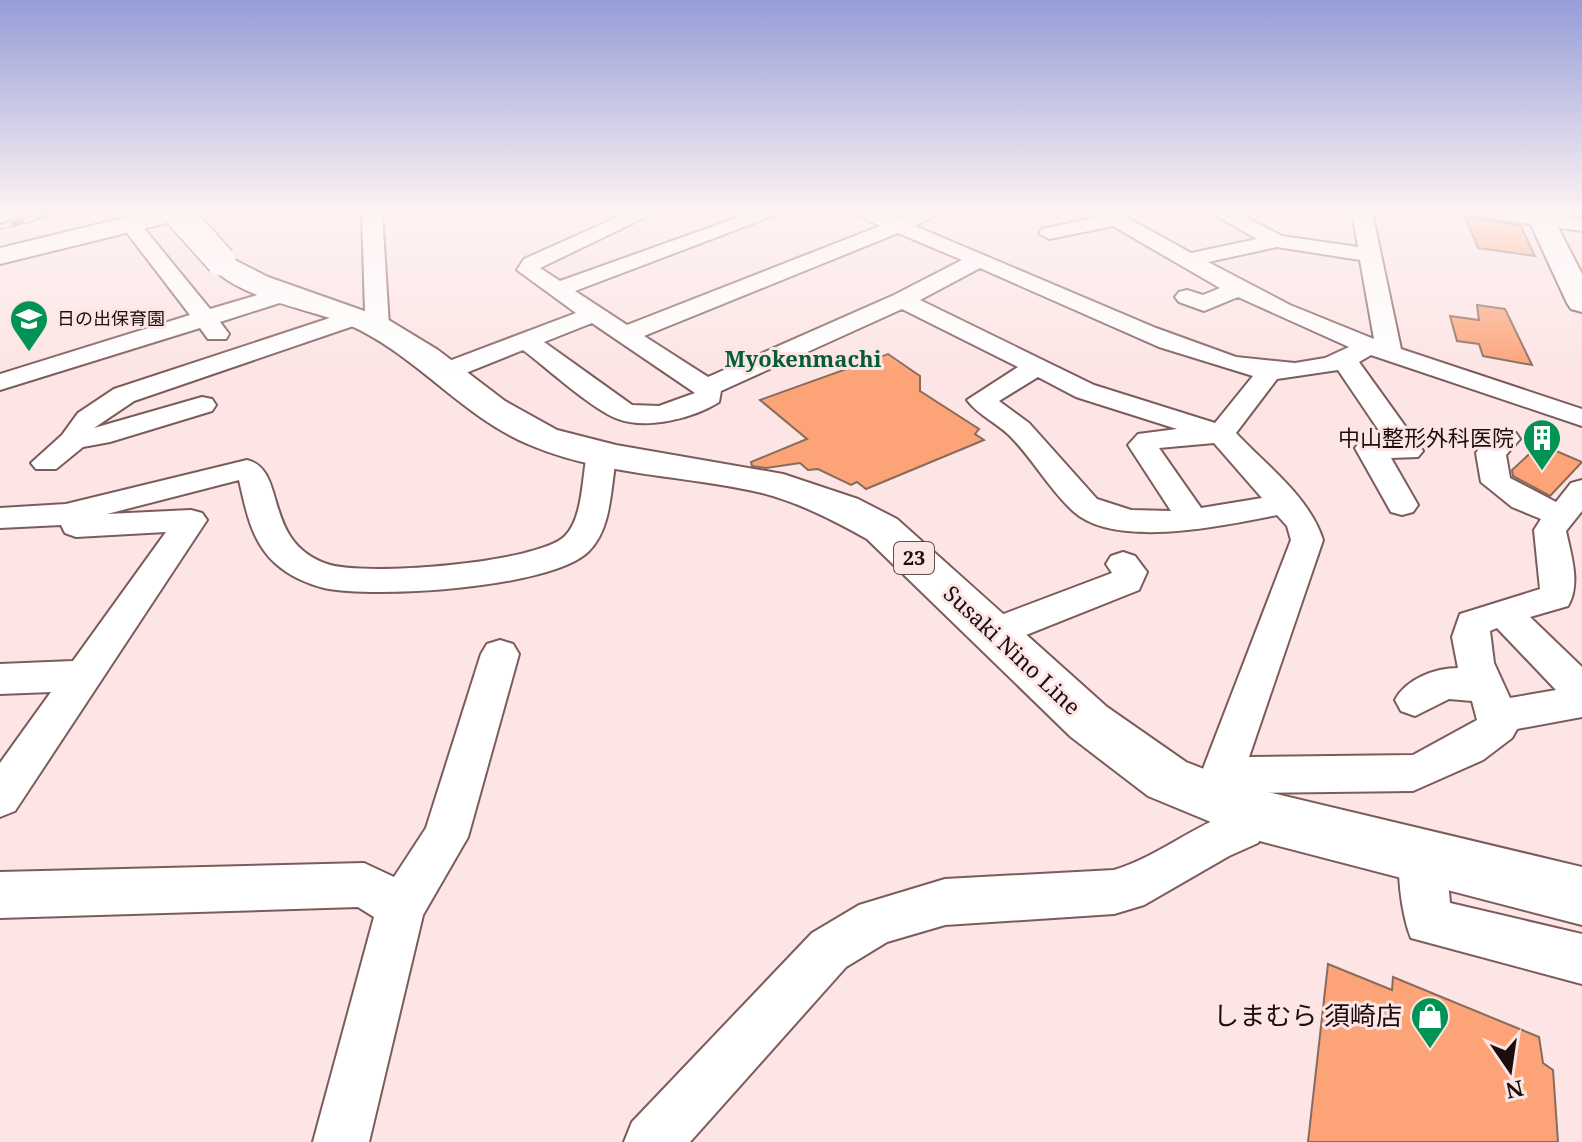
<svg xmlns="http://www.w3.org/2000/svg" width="1582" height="1142" viewBox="0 0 1582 1142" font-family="'Noto Serif','Noto Sans JP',serif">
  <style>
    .building { fill: #fca377; stroke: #876b5d; stroke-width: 2 }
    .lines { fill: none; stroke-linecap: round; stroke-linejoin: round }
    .minor-casing { stroke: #7c5c5b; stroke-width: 4 }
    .major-casing { stroke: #7c5c5b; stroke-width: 4 }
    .minor { fill: #fff; fill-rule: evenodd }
    .major { fill: #fff; fill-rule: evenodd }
    .rail-casing { stroke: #665655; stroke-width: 6 }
    .rail { stroke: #fce5e4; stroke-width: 4; stroke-dasharray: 12; stroke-linecap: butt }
    .major-bridge-casing { stroke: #7c5c5b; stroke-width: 32; stroke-linecap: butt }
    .major-bridge { stroke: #fff; stroke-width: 29 }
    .labels { text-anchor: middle; stroke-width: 6; stroke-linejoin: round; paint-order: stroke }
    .far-poi-label { font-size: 18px; fill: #1b0e0e; stroke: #fce5e4; text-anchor: start }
    .shield { fill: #fce5e4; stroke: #5e4e4e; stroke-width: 2 }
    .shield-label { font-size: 20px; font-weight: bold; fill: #1b0e0e }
    .far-quarter-label { font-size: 22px; font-weight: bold; fill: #065c33; stroke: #fce5e4 }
    .poi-label { font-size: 22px; fill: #1b0e0e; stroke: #fce5e4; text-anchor: end }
    .street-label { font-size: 22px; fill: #1b0e0e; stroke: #fce5e4 }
    .near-poi-label { font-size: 26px; fill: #1b0e0e; stroke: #fce5e4; text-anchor: end }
  </style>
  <rect width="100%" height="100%" fill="#fce5e4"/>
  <!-- building -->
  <g class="building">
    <path d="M1465,216L1521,226L1535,256L1478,248Z"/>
    <path d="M1477,305L1505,309L1532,365L1483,356L1479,344L1457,341L1450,316L1479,320Z"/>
    <path d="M888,354L920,376V391L979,429L975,434L984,440L866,489L857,482L851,485L818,469L808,470L800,463L766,468L752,466L751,462L807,439L760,400Z"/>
    <path d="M1540,444L1582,462L1550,496L1513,476L1512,470Z"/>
    <path d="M1328,964L1392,990L1393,977L1539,1037L1543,1063L1553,1070L1558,1142H1308Z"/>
  </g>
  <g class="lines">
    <!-- minor casing -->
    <g class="minor-casing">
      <g id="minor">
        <path d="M0,212H27L0,223Z"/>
        <path d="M362,212H382L389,326L386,331H368L365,322L134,401L94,428L202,397L212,399L216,405L212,411L110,442L83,447L56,469H36L31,463L62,435L78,413L114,389L348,312H365Z"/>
        <path d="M629,212H656L540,268L560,281L753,212H783L575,291L627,325L880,226L852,212H881L898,219L913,212H942L915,226L1156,328L1236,357L1295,363L1325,358L1349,347L1238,297L1204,311L1179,302L1175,297L1179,292L1187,290L1203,295L1220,288L1113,226L1049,239L1039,233L1042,229L1097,217L1092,212H1117L1191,253L1257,239L1210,212H1236L1282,236L1358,247L1352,212H1372L1401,349L1582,409V426L1371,355L1359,362L1423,451L1418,457L1391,458L1418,505L1413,512L1402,515L1391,512L1355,448L1360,442L1386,441L1338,370L1277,379L1236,433C1267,466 1310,498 1323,540L1249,757L1413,755L1477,720L1472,701L1449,699L1415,716L1401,711L1395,700C1406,679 1435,668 1458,668L1452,637L1460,614L1540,589L1534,530L1541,519L1512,507L1481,482L1476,453C1487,438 1498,428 1516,433L1520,439L1506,455L1510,478L1556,502L1571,483L1582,480V511L1566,531C1571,555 1581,584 1568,606L1530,617L1582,667V717L1517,729L1512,738L1483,760L1413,791L1237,793L1230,809L1237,800L1252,794L1267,800L1274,814L1258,843L1229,856L1144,905L1114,914L945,925L887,942L846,967L690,1142H624L632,1122L812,933L859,905L945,879L1114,870C1154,858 1188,830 1226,815L1213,819L1198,813L1191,800L1291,540L1287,526L1277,515C1227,525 1115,550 1073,511C1049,489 1033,459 1010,436C997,423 978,415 967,400L1018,367L902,309L721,391L719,402C694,418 647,430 618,419C593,410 547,368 523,350L451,379H433L429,373L433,367L576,313L517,270L524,259ZM898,233L962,260L894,295L708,377L644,336ZM1277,247L1360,260L1374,339L1290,305L1208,262ZM980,268L1159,347L1253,376L1215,423L1094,385L920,300ZM592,323L695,393L659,406L632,405L544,342ZM1038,377L1076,397L1177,429L1138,434L1128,445L1171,511L1131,510L1097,499L1029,423L999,401ZM1214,443L1262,498L1201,508L1159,448ZM1497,628L1556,690L1510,698L1494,663L1490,631Z"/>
        <path d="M1478,212H1534L1582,219V231L1488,218Z"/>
        <path d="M131,219L138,221L210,309L281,288L292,295L289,300L220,322L229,334L226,339H208L200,328L0,390V374L190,315L121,225Z"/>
        <path d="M602,445L612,448L617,454C610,486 613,528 588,552C550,588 375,599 324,588C307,584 288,575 275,563C251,541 246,510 239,480L107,514L191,510L202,513L207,520L15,811L0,817V763L51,692L0,694V664L73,661L166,532L76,537L65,533L61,525L0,528V508L66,504L247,460C288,470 261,541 327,564C363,577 539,563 565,536C583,518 582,478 587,454L592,448Z"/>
        <path d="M1123,552L1135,556L1147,572L1139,590L1006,643L993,647L980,643L975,633L980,623L1112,573L1106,564L1111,556Z"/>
        <path d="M500,640L513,644L519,654L468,837L423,915L369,1142H313L374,917L358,907L0,918V872L364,863L394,877L426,828L481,654L487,644Z"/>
        <path d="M1419,837L1435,843L1448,880L1450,903L1582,934V984L1411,938C1402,916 1394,863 1403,843Z"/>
      </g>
    </g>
    <!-- major casing -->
    <g class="major-casing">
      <g id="major">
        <path d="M148,212H194L191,217L0,264V248Z"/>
        <path d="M1525,212H1550L1582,274V312L1571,309L1567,303Z"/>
        <path d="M221,253L268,277L387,319L438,350L505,401L557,430L616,445L783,474L858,499L897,519L1107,707L1186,762L1255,789L1582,867V925L1252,839L1148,796L1071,737L867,539C833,520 800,503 762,493C686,475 603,476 530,445C462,417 417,355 349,325C309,308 232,298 207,261L211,255Z"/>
      </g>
    </g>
    <!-- minor -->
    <use href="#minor" class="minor"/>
    <!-- major -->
    <use href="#major" class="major"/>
    <!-- rail casing -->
    <g class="rail-casing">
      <path id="rail" d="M0,227L58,212"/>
    </g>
    <!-- rail -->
    <use href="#rail" class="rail"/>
    <!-- major-bridge casing -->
    <g class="major-bridge-casing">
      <path id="major-bridge" d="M177,212L221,261"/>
    </g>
    <!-- major-bridge -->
    <use href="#major-bridge" class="major-bridge"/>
  </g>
  <!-- sky -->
  <linearGradient id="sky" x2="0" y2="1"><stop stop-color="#969dd7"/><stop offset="0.57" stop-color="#fef3f3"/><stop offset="1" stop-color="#fef3f3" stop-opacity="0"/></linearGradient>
  <rect width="1582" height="372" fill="url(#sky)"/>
  <!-- icons -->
  <defs>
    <g id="school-pin" transform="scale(2)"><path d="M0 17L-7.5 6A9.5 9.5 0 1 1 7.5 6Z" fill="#009354" stroke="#fce5e4"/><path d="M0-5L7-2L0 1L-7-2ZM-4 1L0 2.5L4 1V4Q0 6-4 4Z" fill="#fff"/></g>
    <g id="building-pin" transform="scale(2)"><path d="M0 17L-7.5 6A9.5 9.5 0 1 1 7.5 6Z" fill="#009354" stroke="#fce5e4"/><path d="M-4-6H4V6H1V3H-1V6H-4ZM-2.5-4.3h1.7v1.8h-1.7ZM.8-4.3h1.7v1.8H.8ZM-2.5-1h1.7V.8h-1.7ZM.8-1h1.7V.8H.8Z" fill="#fff"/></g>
    <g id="shop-pin" transform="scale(2)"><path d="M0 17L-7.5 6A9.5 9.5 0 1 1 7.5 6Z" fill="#009354" stroke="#fce5e4"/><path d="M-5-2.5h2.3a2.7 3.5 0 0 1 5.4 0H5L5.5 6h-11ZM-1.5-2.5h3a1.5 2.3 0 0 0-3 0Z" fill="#fff"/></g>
  </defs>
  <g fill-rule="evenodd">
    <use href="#school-pin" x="29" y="319"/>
    <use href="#building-pin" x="1542" y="438"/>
    <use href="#shop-pin" x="1430" y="1016"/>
  </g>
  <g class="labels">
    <!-- far-poi labels -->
    <g class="far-poi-label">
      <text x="57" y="325">日の出保育園</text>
    </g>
    <!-- shield labels -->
    <rect class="shield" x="894" y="542" width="40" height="32" rx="6"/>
    <g class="shield-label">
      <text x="914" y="565">23</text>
    </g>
    <!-- far-quarter labels -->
    <g class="far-quarter-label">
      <text x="803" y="367">Myokenmachi</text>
    </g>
    <!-- poi labels -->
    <g class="poi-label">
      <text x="1514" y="446">中山整形外科医院</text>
    </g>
    <!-- street labels -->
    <g class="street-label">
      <text transform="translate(1012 650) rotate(43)" y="8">Susaki Nino Line</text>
    </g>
    <!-- near-poi labels -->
    <g class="near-poi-label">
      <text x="1402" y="1025">しまむら 須崎店</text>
    </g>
  </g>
  <!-- north arrow -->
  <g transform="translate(1510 1070) rotate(167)" stroke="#fce5e4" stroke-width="6" paint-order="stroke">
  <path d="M0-6L14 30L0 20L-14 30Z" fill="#1b0e0e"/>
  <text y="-12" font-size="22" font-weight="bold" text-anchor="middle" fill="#1b0e0e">N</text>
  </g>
</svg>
